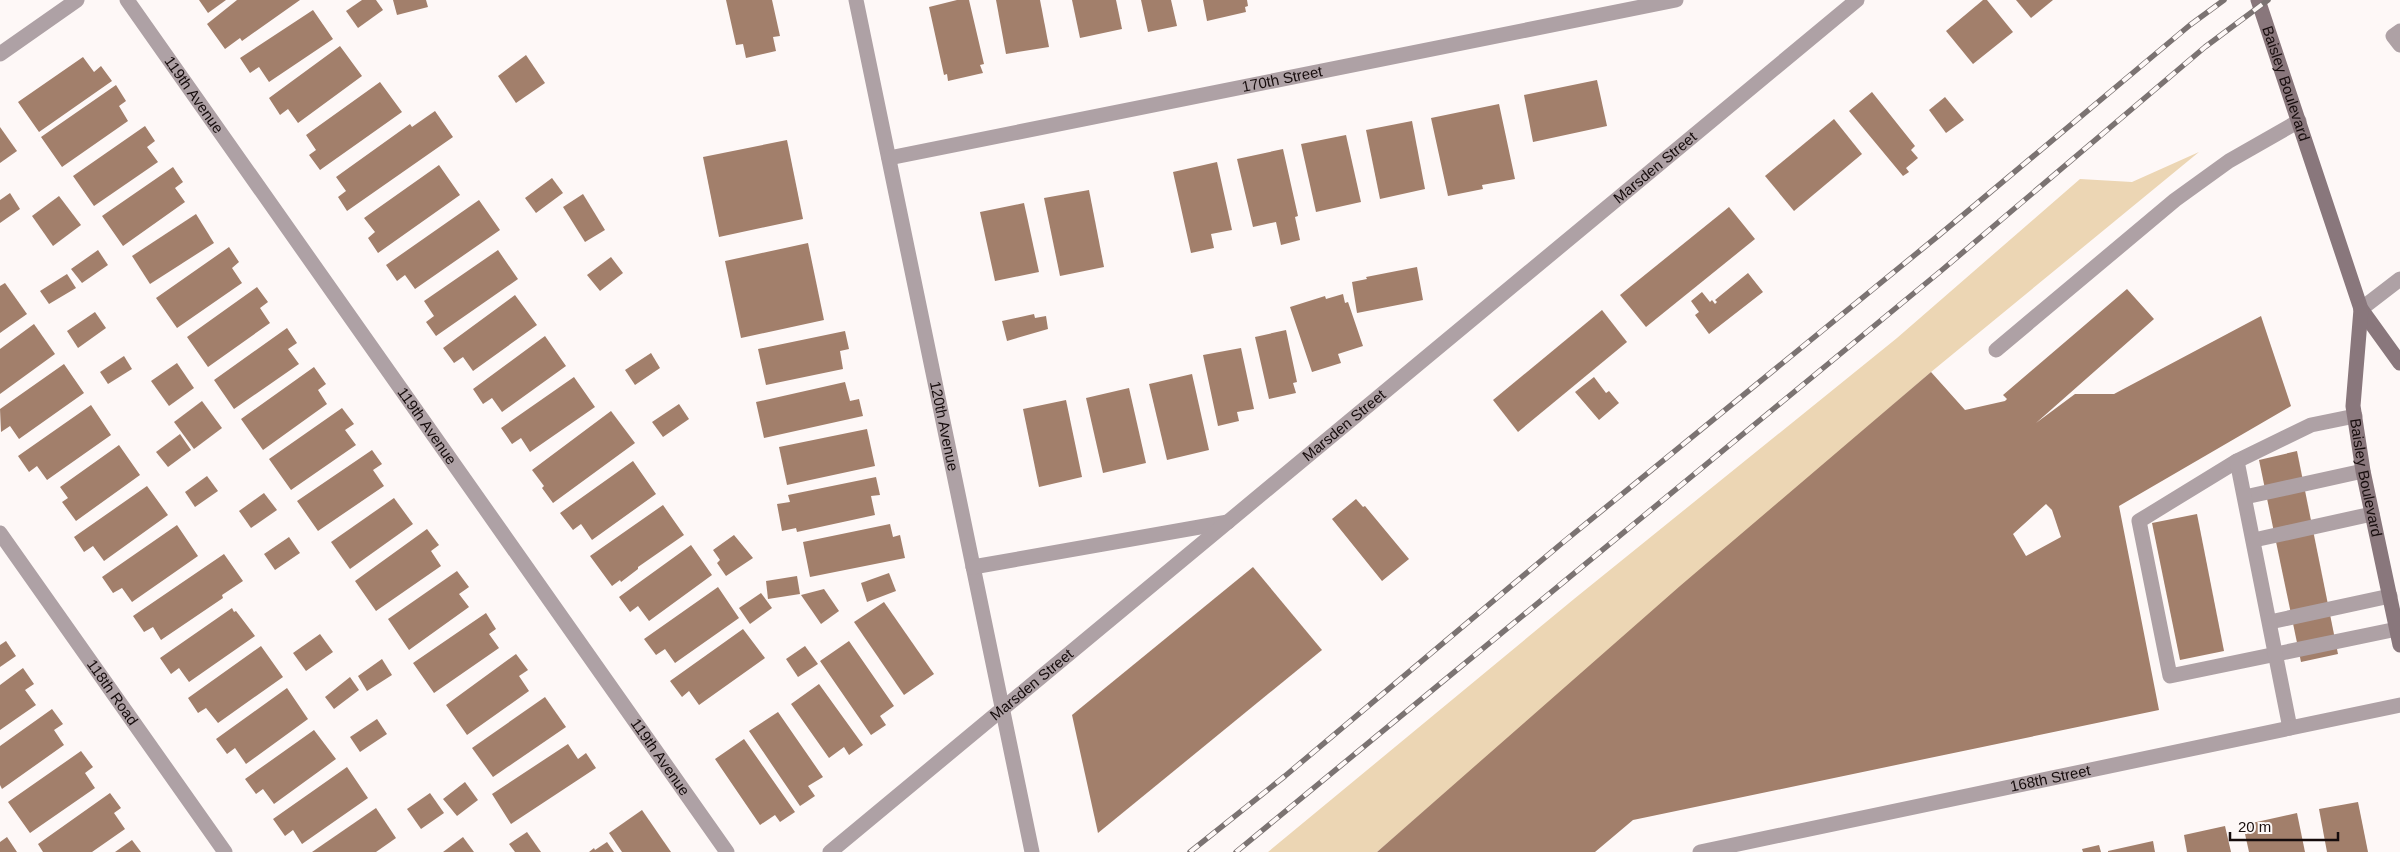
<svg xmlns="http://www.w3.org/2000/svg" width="2400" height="852" viewBox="0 0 2400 852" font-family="Helvetica,sans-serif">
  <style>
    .green { fill: #ecd6b4 }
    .building { fill: #a27f6b; fill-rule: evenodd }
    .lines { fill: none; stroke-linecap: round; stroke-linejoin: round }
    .lane { stroke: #aea1a5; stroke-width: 15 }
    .street { stroke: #aea1a5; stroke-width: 15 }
    .secondary { stroke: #89777c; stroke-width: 15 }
    .rail-casing { stroke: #7b7372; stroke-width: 5.5 }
    .rail { stroke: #fef8f7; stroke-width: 4; stroke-dasharray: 11; stroke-linecap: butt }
    .labels { text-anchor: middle; stroke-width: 4; stroke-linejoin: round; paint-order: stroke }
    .street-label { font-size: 15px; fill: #160c0c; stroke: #fef8f7 }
  </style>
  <rect width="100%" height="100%" fill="#fef8f7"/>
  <!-- green -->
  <path class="green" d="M2199,152L1931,372L1377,852H1268L1574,599L1897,338L2080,179L2132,182Z"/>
  <!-- building -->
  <g class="building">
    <path d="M199,0H226L208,13Z"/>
    <path d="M237,0H300L242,41L240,38L225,49L207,24Z"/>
    <path d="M362,0H376L383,10L358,28L346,11Z"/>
    <path d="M393,0H426L428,7L397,15Z"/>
    <path d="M726,0H772L780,36L773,37L776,51L746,58L743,44L736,45Z"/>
    <path d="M957,0H969L984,64L980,65L983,73L948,81L947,74L944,75L929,7Z"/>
    <path d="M996,0H1040L1049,47L1006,54Z"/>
    <path d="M1072,0H1116L1122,29L1080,38Z"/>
    <path d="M1141,0H1171L1177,26L1148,32Z"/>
    <path d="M1203,0H1247L1248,6L1245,7L1246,12L1207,21Z"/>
    <path d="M1983,0H1987L2013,32L1973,64L1946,31Z"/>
    <path d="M2016,0H2053L2031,18Z"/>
    <path d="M313,10L333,39L269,82L259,67L250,73L240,58Z"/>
    <path d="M340,46L362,76L298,123L288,109L280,115L269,98Z"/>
    <path d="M526,55L545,83L516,103L498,76Z"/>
    <path d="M83,57L94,72L101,66L112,81L39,132L18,102Z"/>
    <path d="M1597,80L1607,126L1533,142L1524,95Z"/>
    <path d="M380,82L402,112L320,170L309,155L316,150L306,135Z"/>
    <path d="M116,85L126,101L119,106L128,121L62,167L41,137Z"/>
    <path d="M1872,92L1915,146L1911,150L1918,158L1906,168L1909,172L1903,176L1849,111Z"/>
    <path d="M1945,97L1964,120L1946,133L1929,110Z"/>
    <path d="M1499,104L1515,179L1482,185L1483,189L1448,196L1431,118Z"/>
    <path d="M435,111L453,137L347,211L338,197L346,191L336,177L410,124L412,127Z"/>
    <path d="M1834,119L1862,154L1794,211L1765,176Z"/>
    <path d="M1412,121L1425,189L1380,199L1366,130Z"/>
    <path d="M145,126L155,141L147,147L158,162L94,206L73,176Z"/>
    <path d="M0,127L17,151L0,163Z"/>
    <path d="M1346,135L1361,202L1316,212L1301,144Z"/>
    <path d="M787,140L803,219L719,237L703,157Z"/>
    <path d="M1283,149L1298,216L1295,217L1300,240L1281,245L1276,222L1253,227L1237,159Z"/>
    <path d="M1217,162L1232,230L1211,234L1214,248L1191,253L1173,172Z"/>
    <path d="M439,165L460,195L378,253L368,238L375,232L364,218Z"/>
    <path d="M173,167L183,182L175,188L185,202L123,246L102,216Z"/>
    <path d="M552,178L563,193L536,213L525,198Z"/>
    <path d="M1089,190L1104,267L1060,276L1044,198Z"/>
    <path d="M10,193L20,209L0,223V200Z"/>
    <path d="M583,194L605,230L585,242L563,207Z"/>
    <path d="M59,196L81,225L53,246L32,216Z"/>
    <path d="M479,200L500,230L415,289L405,275L397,281L386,265Z"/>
    <path d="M1024,203L1039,272L995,281L980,212Z"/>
    <path d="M1729,207L1755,239L1646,327L1620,295Z"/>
    <path d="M196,214L214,243L150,284L132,256Z"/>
    <path d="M808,243L824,320L741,338L725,261Z"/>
    <path d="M229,247L239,262L232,268L242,283L177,328L156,298Z"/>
    <path d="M98,250L108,265L82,283L71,269Z"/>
    <path d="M498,250L518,279L436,336L426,322L434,316L424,301Z"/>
    <path d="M611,257L623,273L600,291L587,275Z"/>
    <path d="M1417,267L1423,300L1357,313L1352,282L1367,279L1366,277Z"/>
    <path d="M1748,273L1763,292L1709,334L1695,315L1699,312L1691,301L1702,292L1710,302L1712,300L1715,304L1717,302L1715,300Z"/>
    <path d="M67,274L76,288L49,304L40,291Z"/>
    <path d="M5,283L27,314L0,333V286Z"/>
    <path d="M257,287L268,302L260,308L270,323L208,367L187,337Z"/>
    <path d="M2127,289L2154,319L2036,423L2075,394H2114L2261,316L2291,406L2119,506L2159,710L1633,820L1595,852H1377L1680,586L1931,372L1965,410L2005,401L2007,399L2003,395ZM2046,504L2052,510L2061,537L2026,556L2013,534Z"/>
    <path d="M1343,294L1345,303L1348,302L1363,346L1338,354L1341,363L1312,372L1290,307L1325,296L1326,299Z"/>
    <path d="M515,295L537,325L473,371L463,357L454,363L443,348Z"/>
    <path d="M1602,310L1627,342L1518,432L1493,400Z"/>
    <path d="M95,312L106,328L78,348L67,331Z"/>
    <path d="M1034,314L1035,318L1046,316L1048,329L1007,341L1002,321Z"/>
    <path d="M34,324L55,354L0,394V349Z"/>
    <path d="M287,328L297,343L288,349L299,364L234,409L214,380Z"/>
    <path d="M1286,330L1297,382L1293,383L1296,393L1269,399L1255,337Z"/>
    <path d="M845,331L849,349L840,351L843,369L766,385L758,349Z"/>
    <path d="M545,336L566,366L502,412L492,398L483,404L473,389Z"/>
    <path d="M1241,348L1254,409L1237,412L1239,421L1218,426L1203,355Z"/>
    <path d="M651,353L660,368L635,385L625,370Z"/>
    <path d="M124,356L132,369L108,384L100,372Z"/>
    <path d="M177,363L194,388L169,406L151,381Z"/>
    <path d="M64,364L84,393L19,439L10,426L1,432L0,409Z"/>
    <path d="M314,367L326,384L318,390L327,404L263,450L241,419Z"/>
    <path d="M1192,374L1209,450L1167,460L1149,384Z"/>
    <path d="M574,377L595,407L530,452L521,438L512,444L501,428Z"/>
    <path d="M1594,377L1606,393L1609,391L1619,403L1599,420L1575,392Z"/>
    <path d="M845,382L850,401L859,399L863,416L764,438L756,402Z"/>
    <path d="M1129,388L1146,463L1103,473L1086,398Z"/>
    <path d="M1066,400L1082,477L1039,487L1023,409Z"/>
    <path d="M202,401L222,428L194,449L174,422Z"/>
    <path d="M679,404L689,419L663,437L652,422Z"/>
    <path d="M91,405L111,435L47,480L37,466L29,472L18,456Z"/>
    <path d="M342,408L354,424L345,430L356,445L291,490L269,459Z"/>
    <path d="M611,411L635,443L553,503L542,488L544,486L532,470Z"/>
    <path d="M867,429L875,466L787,485L779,447Z"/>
    <path d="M180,434L191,450L168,467L156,452Z"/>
    <path d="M119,445L140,475L76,521L62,502L68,498L60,487Z"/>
    <path d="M372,450L382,464L373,470L384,486L318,531L297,501Z"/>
    <path d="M2297,451L2338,654L2301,662L2259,460Z"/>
    <path d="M633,461L656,494L592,540L581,524L573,530L560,513Z"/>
    <path d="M207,476L218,491L195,507L185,492Z"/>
    <path d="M876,477L880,495L871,496L875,515L797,532L796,528L782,531L777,504L790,502L788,495Z"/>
    <path d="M147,486L168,515L104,561L93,546L84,552L74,537Z"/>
    <path d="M264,493L277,510L251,528L239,511Z"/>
    <path d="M394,498L413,524L350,569L331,542Z"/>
    <path d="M1356,499L1363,507L1365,506L1409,559L1382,581L1332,519Z"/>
    <path d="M663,505L684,535L638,567V569L621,582L620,580L612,586L590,556Z"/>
    <path d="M2197,514L2224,651L2180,660L2152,523Z"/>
    <path d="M890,524L893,537L900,535L905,558L810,577L803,542Z"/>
    <path d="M177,525L198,556L132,602L122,588L113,593L102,577Z"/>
    <path d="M427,529L439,545L431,551L441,566L376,611L355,581Z"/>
    <path d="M734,535L753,558L726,576L717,563L720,560L713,550Z"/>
    <path d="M289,537L300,553L275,570L264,554Z"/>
    <path d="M691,545L712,575L649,621L638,606L630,612L619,597Z"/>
    <path d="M224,554L243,581L222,595L223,598L161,640L153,627L144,632L133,616Z"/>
    <path d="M1253,567L1322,650L1098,833L1072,715Z"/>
    <path d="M457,571L469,587L459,594L469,607L409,650L388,619Z"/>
    <path d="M889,573L896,591L867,602L861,583Z"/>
    <path d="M797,576L800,594L768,599L766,581Z"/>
    <path d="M718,587L739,618L675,663L665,649L656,655L644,639Z"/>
    <path d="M824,589L839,611L821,624L801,595Z"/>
    <path d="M761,593L772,608L750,624L739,608Z"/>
    <path d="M884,602L934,674L904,695L854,622Z"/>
    <path d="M232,608L234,612L236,611L255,636L189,682L179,668L171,674L160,658Z"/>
    <path d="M486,613L496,629L489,634L499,648L434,693L413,663Z"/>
    <path d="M743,629L765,658L699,705L689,691L682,697L670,681Z"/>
    <path d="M320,634L333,652L306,671L293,653Z"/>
    <path d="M6,641L16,656L0,667V645Z"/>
    <path d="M849,641L894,706L880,716L886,725L871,735L820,661Z"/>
    <path d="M261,646L283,677L218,723L206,708L198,713L188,698Z"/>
    <path d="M805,646L818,664L798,677L786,659Z"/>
    <path d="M516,654L528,670L519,676L529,691L467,735L446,705Z"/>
    <path d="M382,659L392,675L367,691L358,676Z"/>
    <path d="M23,668L34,684L25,690L36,705L0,730V685Z"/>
    <path d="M350,677L359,690L334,709L325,697Z"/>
    <path d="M819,684L863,745L849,755L844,747L829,758L791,704Z"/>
    <path d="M287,688L308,719L246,764L235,748L227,754L216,739Z"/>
    <path d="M545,697L566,727L493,777L472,748Z"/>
    <path d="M52,709L63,724L54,730L64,745L2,789L0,785V746Z"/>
    <path d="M778,712L823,777L808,786L815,796L800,806L749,731Z"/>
    <path d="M377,719L387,734L360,752L350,737Z"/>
    <path d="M314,730L336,759L274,804L263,789L256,794L245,779Z"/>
    <path d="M744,739L795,812L780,822L775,815L760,825L715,759Z"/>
    <path d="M568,744L578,759L586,753L596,768L511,824L492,794Z"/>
    <path d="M81,751L93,767L85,773L95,788L30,833L8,802Z"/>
    <path d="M347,767L368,798L302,844L293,830L285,836L273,819Z"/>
    <path d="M465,782L478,800L457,816L443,799Z"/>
    <path d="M110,793L121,808L114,813L125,829L92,852H43L38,844Z"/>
    <path d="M430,793L444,813L421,829L407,809Z"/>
    <path d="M2358,802L2368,852H2327L2319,809Z"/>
    <path d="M376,808L396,838L376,852H312Z"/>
    <path d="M642,810L671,852H622L609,833Z"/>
    <path d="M2297,813L2305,852H2249L2243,825Z"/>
    <path d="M2225,826L2231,852H2187L2184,835Z"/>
    <path d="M527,832L541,852H515L509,844Z"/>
    <path d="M7,837L17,852H0V842Z"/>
    <path d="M463,837L474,852H443Z"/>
    <path d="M132,840L141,852H115Z"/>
    <path d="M2153,841L2155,852H2108V851Z"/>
    <path d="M607,842L614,852H589L594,848L595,850Z"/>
    <path d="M2099,845L2101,852H2083L2082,849Z"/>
  </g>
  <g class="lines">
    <!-- lane -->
    <g class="lane">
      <path d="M2400,31L2393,36L2400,45"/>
      <path d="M1996,350L2175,200L2229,161L2299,121"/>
      <path d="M2237,461L2139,521L2170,676L2397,629"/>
      <path d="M2245,497L2363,471"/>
      <path d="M2254,540L2372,514"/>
      <path d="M2270,622L2390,596"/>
      <path d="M2290,728L2237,461L2311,425L2355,416"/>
    </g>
    <!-- street -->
    <g class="street">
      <path id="s1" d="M127,0L727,852"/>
      <path id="s2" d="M856,0L1032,852"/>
      <path d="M0,54L77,0"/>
      <path id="s3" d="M889,158L1676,0"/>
      <path d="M2361,309L2400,279"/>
      <path id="s4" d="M0,533L225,852"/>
      <path d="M973,567L1228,522"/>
      <path id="s5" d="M830,852L1857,0"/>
      <path id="s6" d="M1700,852L2400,705"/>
    </g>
    <!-- secondary -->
    <g class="secondary">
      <path id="s7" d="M2258,0L2361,309L2400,363"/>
      <path id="s8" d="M2361,309L2353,406L2363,471L2400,645"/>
    </g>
    <!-- rail casing -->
    <g class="rail-casing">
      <g id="rail">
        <path d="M1190,852L1285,776L1561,544L1938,236L2190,25L2224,0"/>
        <path d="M1236,852L1942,270L2205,47L2268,0"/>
      </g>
    </g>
    <!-- rail -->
    <use href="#rail" class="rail"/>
  </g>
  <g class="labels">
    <!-- street labels -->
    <g class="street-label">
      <text dy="5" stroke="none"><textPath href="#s3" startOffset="401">170th Street</textPath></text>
      <text dy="5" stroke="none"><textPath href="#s7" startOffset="88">Baisley Boulevard</textPath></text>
      <text dy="5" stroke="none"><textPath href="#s1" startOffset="116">119th Avenue</textPath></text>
      <text dy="5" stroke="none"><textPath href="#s5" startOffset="1072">Marsden Street</textPath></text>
      <text dy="5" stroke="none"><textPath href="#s1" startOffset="521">119th Avenue</textPath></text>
      <text dy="5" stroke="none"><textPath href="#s2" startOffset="435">120th Avenue</textPath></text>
      <text dy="5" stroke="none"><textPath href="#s5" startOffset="668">Marsden Street</textPath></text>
      <text dy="5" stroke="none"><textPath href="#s8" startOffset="170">Baisley Boulevard</textPath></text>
      <text dy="5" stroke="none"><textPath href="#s5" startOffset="262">Marsden Street</textPath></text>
      <text dy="5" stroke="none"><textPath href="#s4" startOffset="195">118th Road</textPath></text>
      <text dy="5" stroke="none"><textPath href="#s1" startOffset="926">119th Avenue</textPath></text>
      <text dy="5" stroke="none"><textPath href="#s6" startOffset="358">168th Street</textPath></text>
    </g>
  </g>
  <!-- scale -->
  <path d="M2230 832v8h108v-8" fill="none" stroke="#160c0c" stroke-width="2.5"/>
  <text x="2238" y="832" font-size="15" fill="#160c0c" stroke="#fef8f7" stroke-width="4" paint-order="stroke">20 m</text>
</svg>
